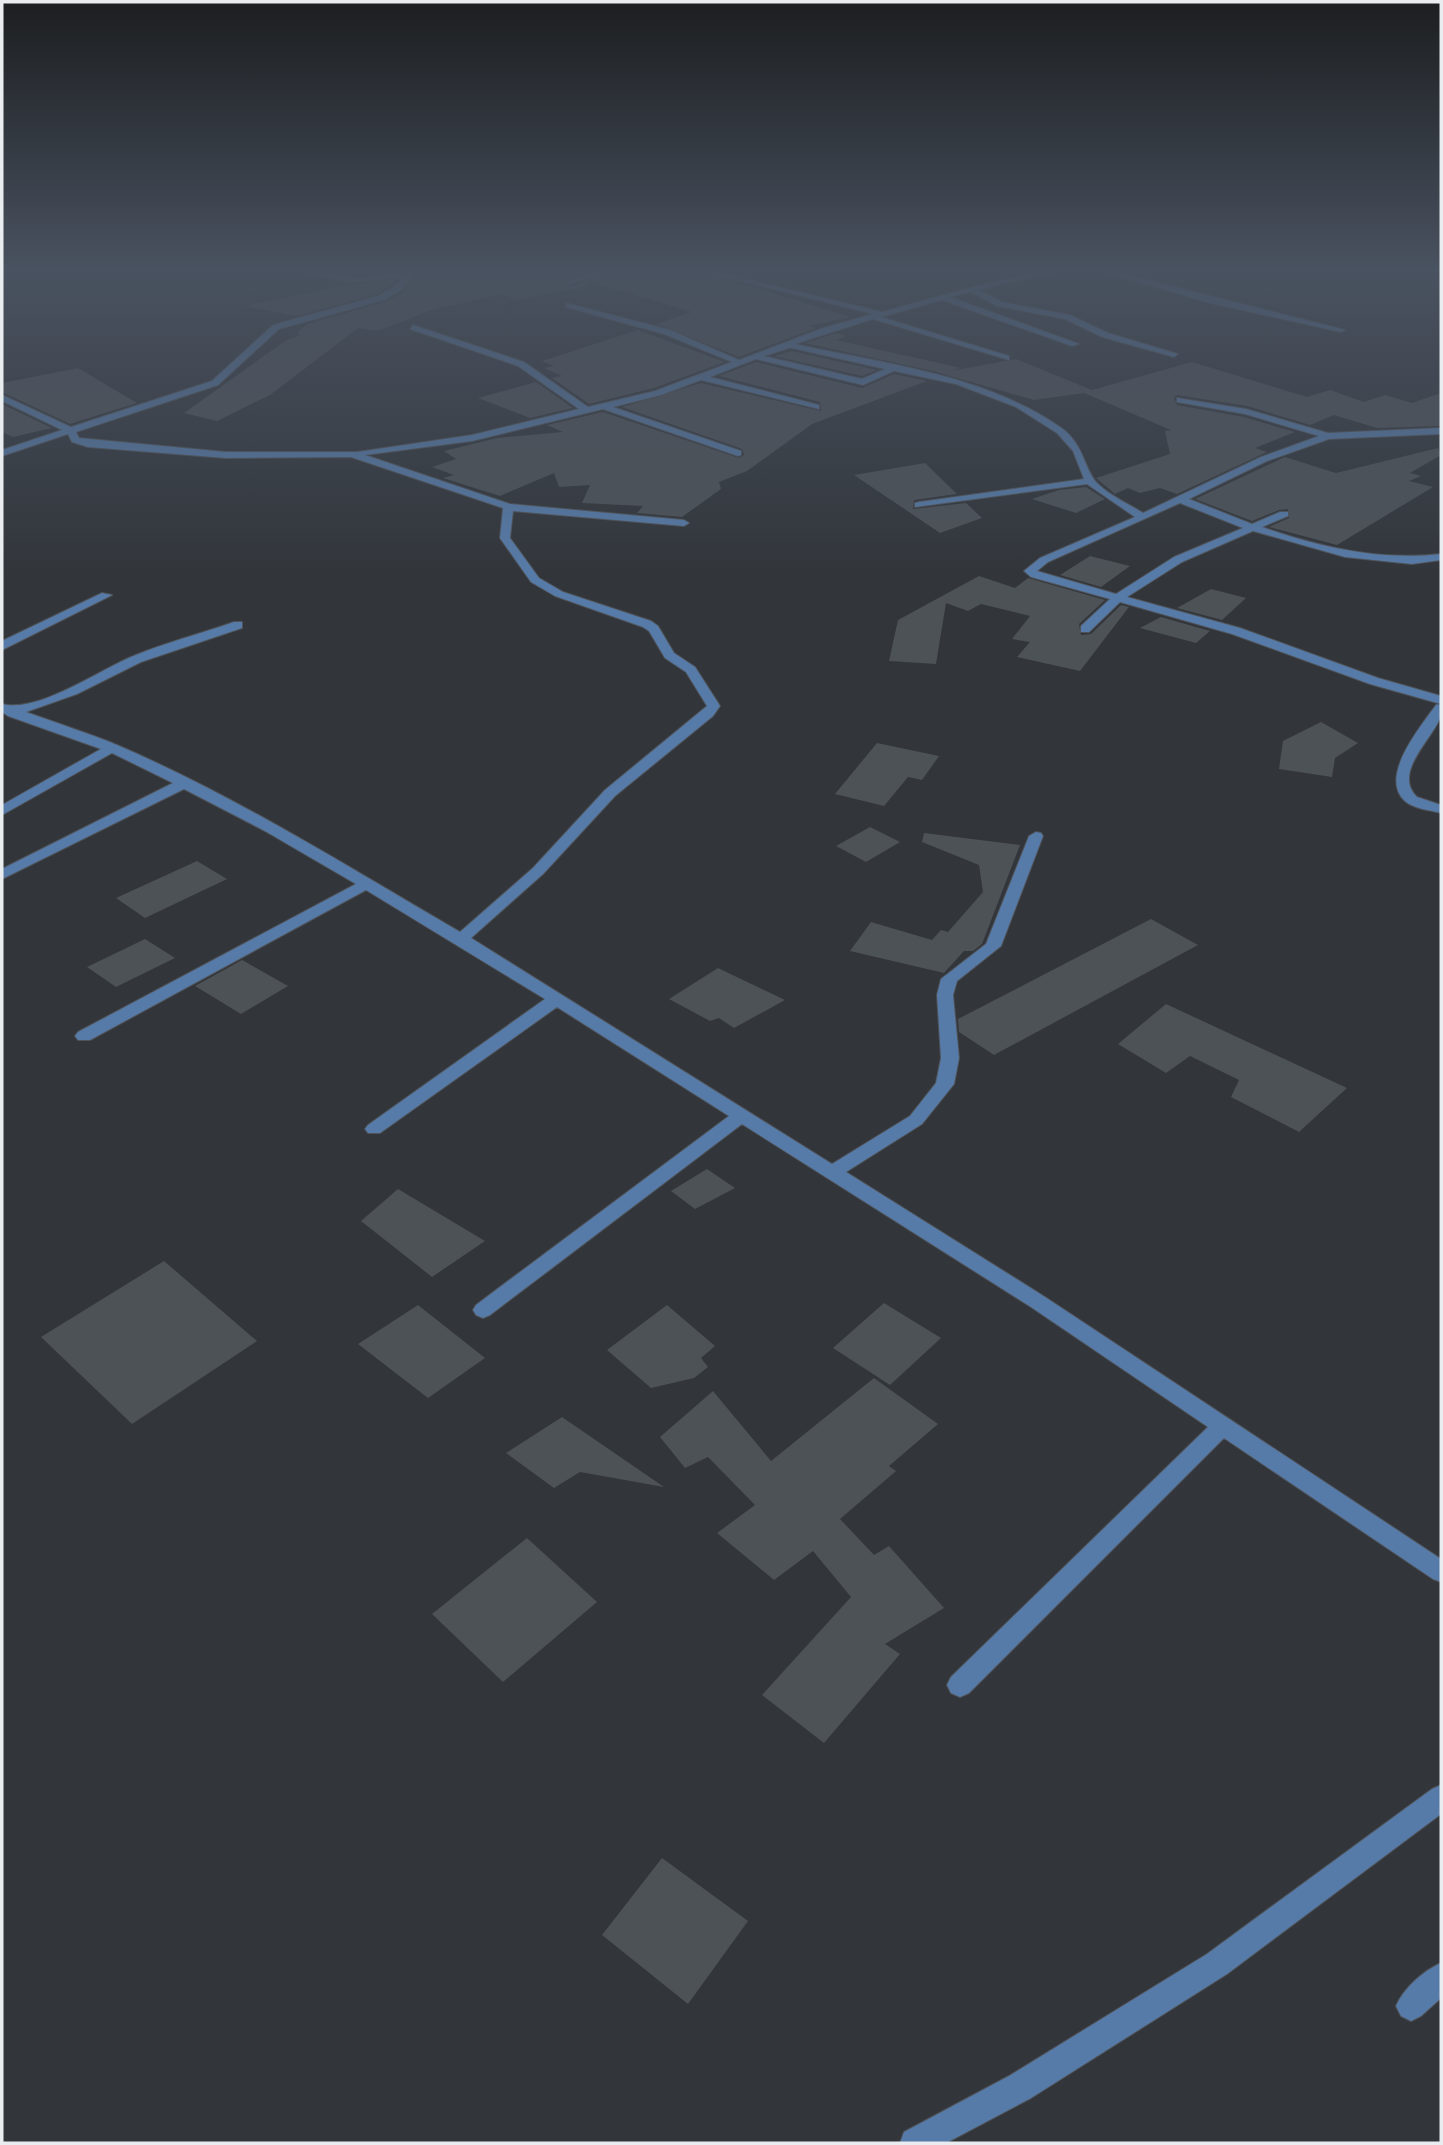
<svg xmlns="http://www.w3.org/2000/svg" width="1443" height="2145" viewBox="0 0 1443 2145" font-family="'Titillium Web',sans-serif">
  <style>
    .building { fill: #4d5257 }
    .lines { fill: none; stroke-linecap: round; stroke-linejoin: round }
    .minor-casing { stroke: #4f5358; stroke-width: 2 }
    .minor { fill: #577ba8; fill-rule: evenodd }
  </style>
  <rect width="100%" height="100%" fill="#32363b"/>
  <!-- building -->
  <g class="building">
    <path d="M418,272H587L562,281L569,287L613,272H702L851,317L810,326L816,328L739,357L656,324L692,312L589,281V286L516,300L503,294L431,310L377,331L358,328L270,395L217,421L184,413L285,341L300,335L297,332L308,324L385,302L402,293Z"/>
    <path d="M397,280L377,294L296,316L244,306L352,284Z"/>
    <path d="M638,330L725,362L654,388L589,404L552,378L562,376L544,368L554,366L542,361Z"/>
    <path d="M837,333L847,336L836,340L961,368L951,371L1016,359L1092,390L1192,362L1307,397L1330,390L1364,402L1385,395L1412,403L1441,393V426L1377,428L1334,415L1310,425L1247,406L1177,395L1174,398L1177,405L1244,417L1295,432L1255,448L1267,452L1177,494L1160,488L1140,493L1128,488L1115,494L1096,478L1170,454L1165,431L1171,430L1084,393L1034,400L933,371L805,343Z"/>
    <path d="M792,351L877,370L862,376L774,356Z"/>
    <path d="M756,362L862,388L894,374L927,381L812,424L747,471L719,482L721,489L682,517L637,513L643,506L582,503L590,485L559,487L554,473L500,496L443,478L454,475L432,467L456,459L444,451L497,438L563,432L547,425L603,412L739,458L744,455L742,449L622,407L701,383L821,411L820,402L719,376Z"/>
    <path d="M78,368L137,403L70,424L2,392V383Z"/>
    <path d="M536,382L573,408L530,418L478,398Z"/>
    <path d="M2,404L52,428L13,437L2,432Z"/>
    <path d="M1438,448L1441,455L1410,473L1421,476L1409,481L1433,487L1337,545L1269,527L1289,518L1288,509L1279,510L1252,521L1195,499L1285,457L1336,473Z"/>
    <path d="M925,463L957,494L914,500L913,509L966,503L982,518L940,533L854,475Z"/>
    <path d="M1086,487L1105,499L1076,513L1032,499L1059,490Z"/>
    <path d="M1090,556L1130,566L1101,587L1060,575Z"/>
    <path d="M979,576L1015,588L1028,578L1105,600L1079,624L1081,635L1091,634L1121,605L1129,607L1080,671L1017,657L1030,642L1012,639L1030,616L981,604L968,611L946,603L936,664L889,661L898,620Z"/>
    <path d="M1211,589L1246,598L1222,620L1177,608Z"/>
    <path d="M1161,617L1210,631L1196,643L1140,628Z"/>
    <path d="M1321,722L1358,743L1335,758L1332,777L1279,769L1283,741Z"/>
    <path d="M877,743L939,756L922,780L908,777L884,806L835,794Z"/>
    <path d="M870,827L900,842L866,862L836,846Z"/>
    <path d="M924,833L1020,845L982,944L973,951H964L944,973L850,951L871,922L932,940L941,930L948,932L983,892L979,865L922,842Z"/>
    <path d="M197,861L227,879L145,918L116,898Z"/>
    <path d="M1151,919L1198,945L994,1055L959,1032L958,1019Z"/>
    <path d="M145,939L175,958L116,987L87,967Z"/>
    <path d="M242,960L288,986L241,1014L195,986Z"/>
    <path d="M718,968L785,1000L734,1028L719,1018L710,1021L669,999Z"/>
    <path d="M1166,1004L1347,1088L1299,1132L1231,1097L1239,1080L1190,1056L1166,1073L1118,1044Z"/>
    <path d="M707,1169L735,1188L695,1209L671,1191Z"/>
    <path d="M398,1189L485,1241L432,1277L361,1221Z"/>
    <path d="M164,1261L257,1341L132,1424L41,1337Z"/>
    <path d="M884,1303L941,1338L890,1385L833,1348Z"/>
    <path d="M418,1305L485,1358L428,1398L358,1344Z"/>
    <path d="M667,1305L715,1346L701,1358L708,1367L694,1378L651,1388L607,1350Z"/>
    <path d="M874,1378L938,1424L889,1466L896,1471L840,1519L874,1555L889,1546L944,1608L885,1644L900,1654L824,1743L762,1695L851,1597L813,1551L774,1580L717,1533L755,1505L708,1457L685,1468L660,1437L713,1391L771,1461Z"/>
    <path d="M562,1417L664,1487L580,1472L554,1488L506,1453Z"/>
    <path d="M527,1538L597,1602L503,1682L432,1614Z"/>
    <path d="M662,1858L748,1921L688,2004L602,1935Z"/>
  </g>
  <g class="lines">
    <!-- minor casing -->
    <g class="minor-casing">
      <g id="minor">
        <path d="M309,272L362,278L416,272L400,291L384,300L279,329L218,385L76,432L79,438L226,452H357L472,435L579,409L518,366L410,329L413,325L524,362L588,407L655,391L732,362L664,334L566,307V303L670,330L739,360L823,328L873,314L704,272H718L882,312L972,287L1037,272H1052L979,290L1002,302L1070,315L1108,333L1178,354L1174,357L1102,337L1065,319L997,306L971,292L950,297L1079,344L1072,346L942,300L881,317L1009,356V360L873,319L795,344C885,364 983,374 1060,427C1085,444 1084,471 1098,484C1110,496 1129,504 1143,513L1261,457L1319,436L1245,414L1177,402V398L1246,409L1328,433L1441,428V434L1329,439L1267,461L1189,499L1252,524L1280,512H1288V516L1262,527C1320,547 1379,561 1441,554V560L1412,564L1345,557L1253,531L1182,562L1127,597L1240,628L1378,678L1441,696V704L1370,684L1232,634L1120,602L1089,632H1081V626L1110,599L1031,577L1024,571L1040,558L1135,517L1087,484L915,507V503L919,502L1084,479L1073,451L1057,433L1016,407L956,384L894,371L863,385L756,359L710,377L819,405V409L701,380L661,395L613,407L741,451V455L738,456L603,409L472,441L365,455L510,504L684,520L689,523L684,526L513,511L510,538L539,578L563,592L651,621L658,626L674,653L695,667L720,706L713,716L615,796L543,874L471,938L832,1164L910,1116L936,1083L941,1058L937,995L941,979L986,944L1029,836L1036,832L1041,833L1043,836L1001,946L957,981L953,995L959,1058L954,1084L922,1124L846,1172L1045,1297L1441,1559V1582L1433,1579L1224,1438L969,1693L960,1697L951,1693L947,1685L951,1677L1208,1427L1031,1307L742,1124L490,1315L483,1318L476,1315L473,1310L476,1305L729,1116L557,1007L380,1133H368L365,1129L368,1125L545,999L366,890L90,1040H78L75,1036L78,1032L356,884L265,831L184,789L2,879V869L173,783L112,753L2,815V805L101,749L8,716L2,712V704C38,713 96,672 131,657C164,643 200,634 234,622H242V628L141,662L77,694L26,712C56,723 88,733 117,745C236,796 348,867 460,932L533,868L605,790L707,706L686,672L665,658L649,631L643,627L555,596L531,582L500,538L503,508L497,506L351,457L226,458L88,447L72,442L68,434L2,456V450L62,430L2,401V395L71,427L212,381L273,325L378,296L394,287L404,277L349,282ZM789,348H792L885,369L862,379L764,356ZM1180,503L1243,528L1174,557L1116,594L1037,571L1048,562Z"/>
        <path d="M598,272H611L568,284L564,282Z"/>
        <path d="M1104,272H1117L1345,330L1341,332L1210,303Z"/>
        <path d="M102,593L112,595L2,650V641Z"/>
        <path d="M1441,704C1441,705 1442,714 1441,715C1436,736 1391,772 1417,797L1441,805V813C1430,810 1414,809 1405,801C1378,777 1421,726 1436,705Z"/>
        <path d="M1441,1785V1814L1227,1974L1031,2098L946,2143H900L904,2132L1009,2076L1207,1954L1432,1789Z"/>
        <path d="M1441,1963V1998L1421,2016L1411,2021L1401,2016L1396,2006C1404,1988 1423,1971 1441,1963Z"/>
      </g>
    </g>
    <!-- minor -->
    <use href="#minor" class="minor"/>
  </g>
  <!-- sky -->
  <linearGradient id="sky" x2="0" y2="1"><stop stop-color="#1c1e20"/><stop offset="0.47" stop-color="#495260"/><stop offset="1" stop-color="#495260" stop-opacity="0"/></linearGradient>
  <rect width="1443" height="573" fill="url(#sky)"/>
  <!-- border -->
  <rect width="1443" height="2145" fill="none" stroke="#eaedf0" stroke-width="7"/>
</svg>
